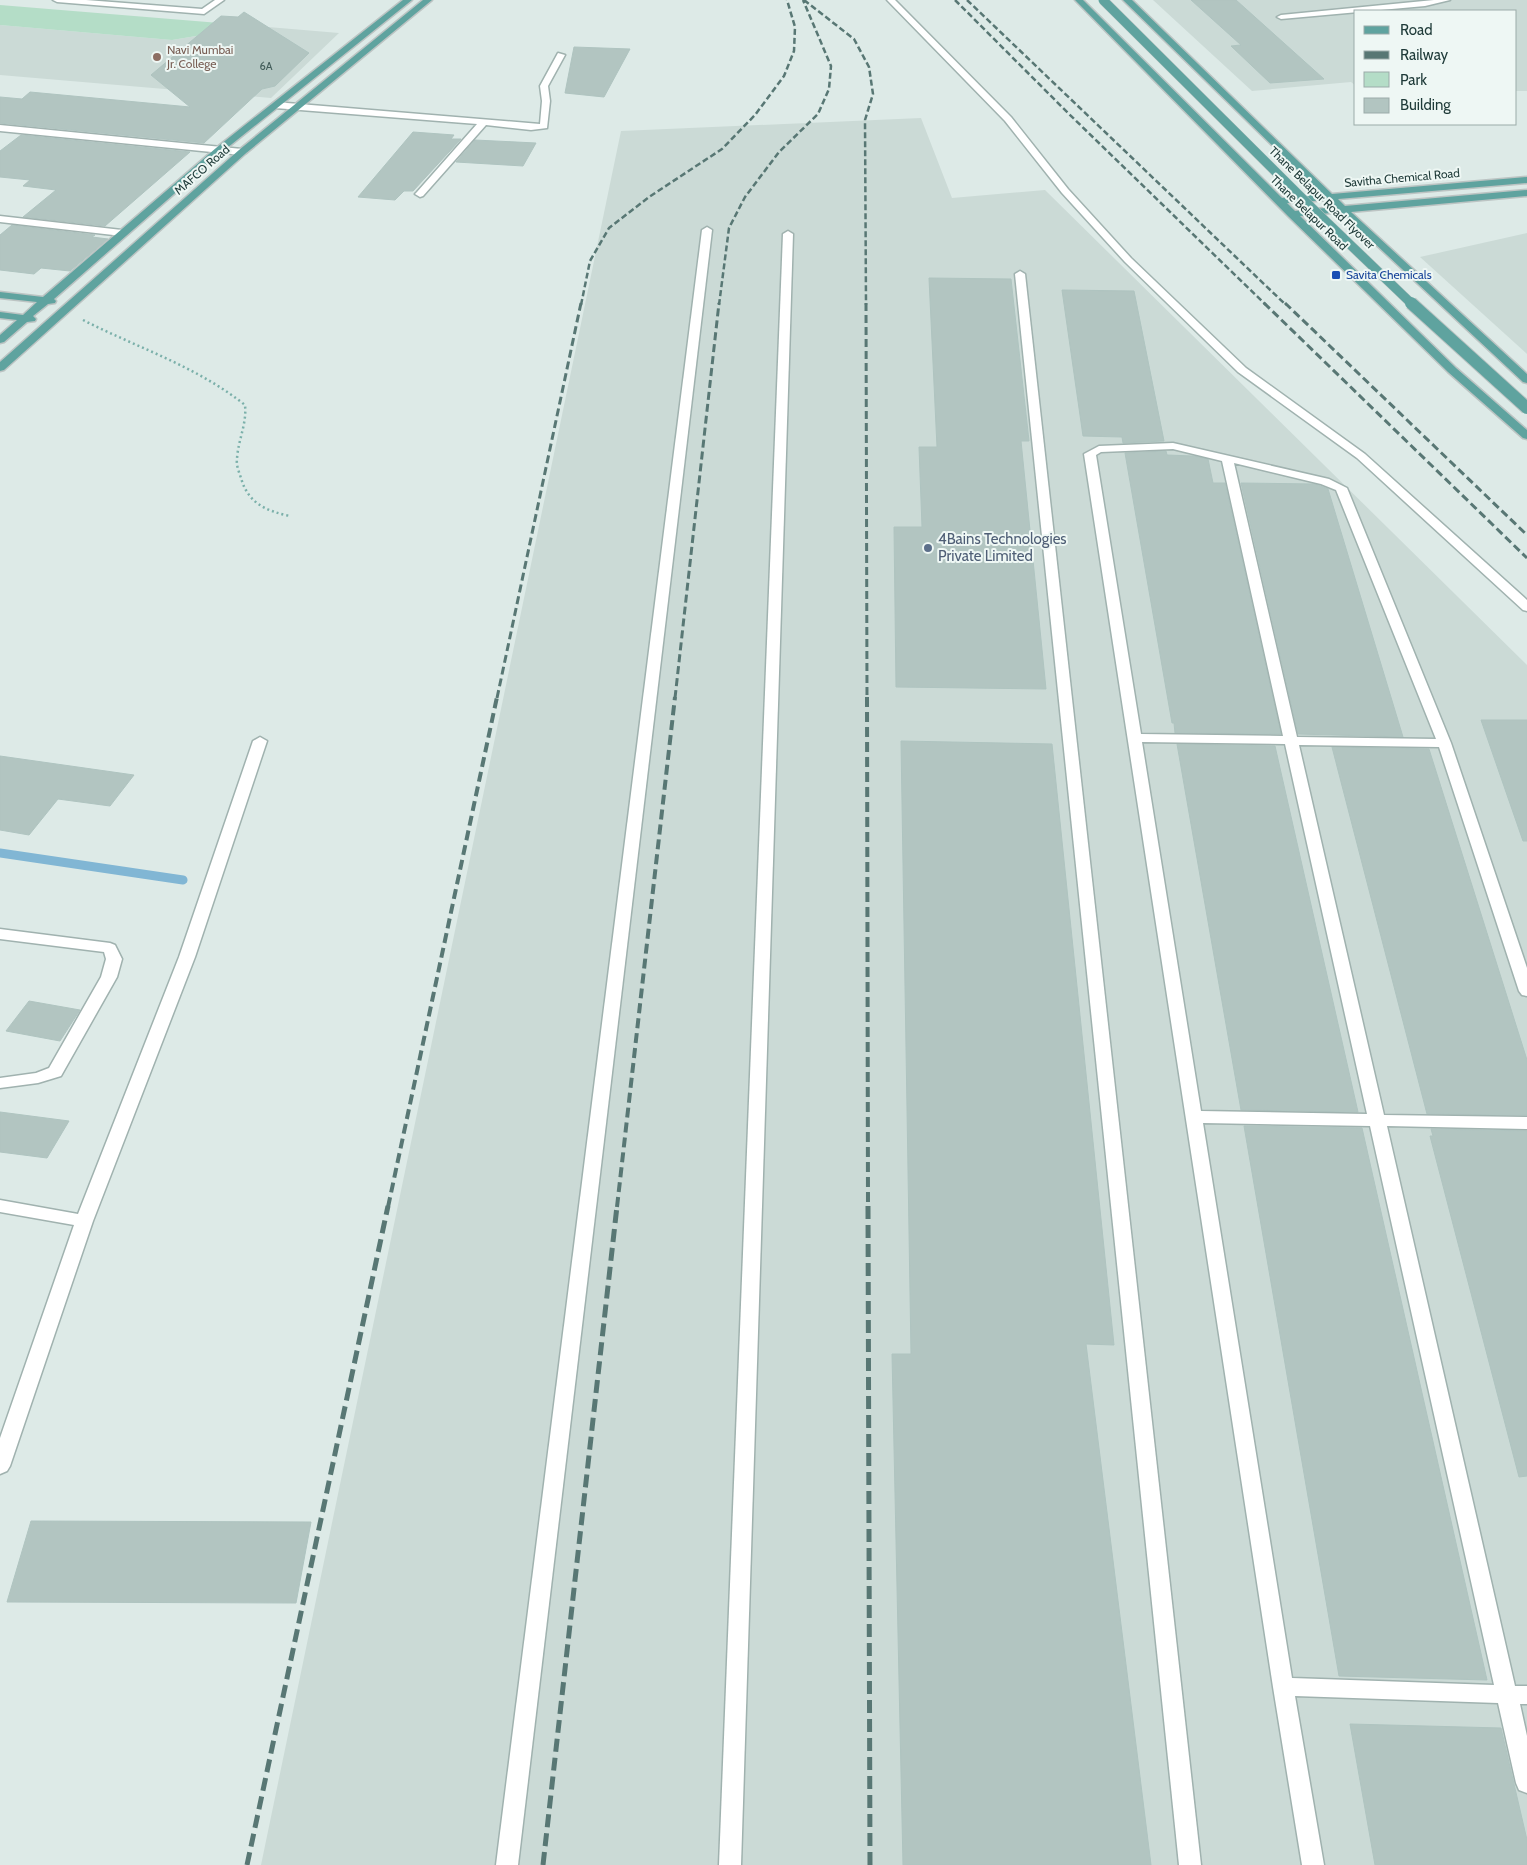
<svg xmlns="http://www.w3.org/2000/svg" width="1527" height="1865" viewBox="0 0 1527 1865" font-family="Cabin,sans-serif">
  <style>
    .built { fill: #cbdad6 }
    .green { fill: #b4ddc7 }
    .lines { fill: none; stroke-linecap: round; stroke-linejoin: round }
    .stream { stroke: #81b6d4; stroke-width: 9 }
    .building { fill: #b2c5c1; stroke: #afc4c0 }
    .minor-casing { stroke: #a0b2af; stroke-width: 3 }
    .major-casing { stroke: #bcc4c3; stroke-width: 3 }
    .path { stroke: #7bb0aa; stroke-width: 2.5; stroke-dasharray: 2 3; stroke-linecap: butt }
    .minor { fill: #fff; fill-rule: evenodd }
    .major { fill: #5fa39f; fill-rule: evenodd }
    .rail-far3 { stroke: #587774; stroke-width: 2.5; stroke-dasharray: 6 3; stroke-linecap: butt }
    .rail-far2 { stroke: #587774; stroke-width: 3; stroke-dasharray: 8 4; stroke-linecap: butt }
    .rail-far1 { stroke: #587774; stroke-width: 4; stroke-dasharray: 10 5; stroke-linecap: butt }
    .rail { stroke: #587774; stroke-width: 5; stroke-dasharray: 13 6; stroke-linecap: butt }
    .major-bridge-far1-casing { stroke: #bcc4c3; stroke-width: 10; stroke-linecap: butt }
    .major-bridge-casing { stroke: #bcc4c3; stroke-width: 14; stroke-linecap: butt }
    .major-bridge-far1 { stroke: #5fa39f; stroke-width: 9 }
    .major-bridge { stroke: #5fa39f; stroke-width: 12 }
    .education-dot { fill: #8d6e63; stroke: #eef7f4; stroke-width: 2 }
    .transit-dot { fill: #1a4fb4; stroke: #eef7f4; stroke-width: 2 }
    .service-dot { fill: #5c6f8a; stroke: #eef7f4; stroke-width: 2 }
    .labels { text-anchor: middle; stroke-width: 4; stroke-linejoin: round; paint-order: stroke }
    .far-number-label { font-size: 11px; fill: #435d5a }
    .far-education-label { font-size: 12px; fill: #785e54; stroke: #eef7f4; text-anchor: start }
    .far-street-label { font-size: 12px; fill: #1e3a38; stroke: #eef7f4 }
    .far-transit-label { font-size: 12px; fill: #164399; stroke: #eef7f4; text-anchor: start }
    .service-label { font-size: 15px; fill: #4e5e75; stroke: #eef7f4; text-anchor: start }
  </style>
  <rect width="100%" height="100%" fill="#ddeae7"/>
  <!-- built -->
  <g class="built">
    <path d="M1153,0H1527V91H1516V11H1356V86L1351,82L1252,91Z"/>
    <path d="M0,25L172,40L256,26L339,33L271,98L0,75Z"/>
    <path d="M921,118L952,198L1045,190L1527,665V1865H261L621,131Z"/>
    <path d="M1527,233V354L1420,257Z"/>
  </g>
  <!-- green -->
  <path class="green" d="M0,5L256,26L172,40L0,25Z"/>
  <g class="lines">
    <!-- stream -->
    <path class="stream" d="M0,853L183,880"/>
  </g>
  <!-- building -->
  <g class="building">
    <path d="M1191,0H1236L1324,79L1270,83L1231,46L1241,45Z"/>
    <path d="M244,12L309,53L275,86L262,89L204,143L0,123V97L22,99L30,92L190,107L151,75L221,16L238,17Z"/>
    <path d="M574,47L630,49L604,97L565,93Z"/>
    <path d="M413,132L454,135L451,139H461L413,191H404L395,200L358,197Z"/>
    <path d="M21,135L190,152L105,226L23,217L56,190L23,186L30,180L0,177V151Z"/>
    <path d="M475,140L536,143L523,166L456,162Z"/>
    <path d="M12,225L95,235L92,237L108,239L70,271L41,268L34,274L0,270V235Z"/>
    <path d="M929,278L1011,279L1029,441H1021L1046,689L896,687L894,527H922L919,447H937Z"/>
    <path d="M1062,290L1134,291L1164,441L1123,443L1122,437L1083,436Z"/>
    <path d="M1166,451L1167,455L1193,456L1208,459L1213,483H1225L1281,734L1175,733L1174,723H1172L1125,453Z"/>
    <path d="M1241,483L1315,484L1328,489L1403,737L1298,734Z"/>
    <path d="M1481,720H1527V841H1523Z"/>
    <path d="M901,741L1052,744L1114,1345L1086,1344L1151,1865H903L892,1354H911Z"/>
    <path d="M1177,744L1275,746L1358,1112L1241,1110Z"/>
    <path d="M1332,747L1429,749L1527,1060V1115L1427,1114Z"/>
    <path d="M0,756L134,775L110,806L58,799L29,835L0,830Z"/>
    <path d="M29,1001L80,1010L60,1041L6,1031Z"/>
    <path d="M0,1112L69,1121L47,1158L0,1152Z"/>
    <path d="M1244,1126L1362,1128L1487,1680L1339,1676Z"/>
    <path d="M1431,1129L1527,1131V1476L1519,1477L1430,1136H1433Z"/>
    <path d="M31,1521L311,1522L296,1603L7,1602Z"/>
    <path d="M1350,1724L1501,1728L1527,1840V1865H1375Z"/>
  </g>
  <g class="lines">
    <!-- minor casing -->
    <g class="minor-casing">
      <g id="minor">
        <path d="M53,0H86L202,9L215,0H224L204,14L57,2Z"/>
        <path d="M887,0H895L1011,117L1068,189L1131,258L1246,368L1365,454L1527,600V611L1523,610L1357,458L1238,372L1125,262L1062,193L1005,121Z"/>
        <path d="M1434,0H1450L1425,6L1281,19L1277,17L1281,15Z"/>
        <path d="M558,53L565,55L548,86L550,101L547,128L531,130L486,125L423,196L420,197L415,194L417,192L477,124L275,108L271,105L275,102L540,124L542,101L540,86Z"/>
        <path d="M0,125L242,149L247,152L242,155L0,131Z"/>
        <path d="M0,216L122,230L127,233L122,236L0,222Z"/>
        <path d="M707,227L712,230L518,1865H496L702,230Z"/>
        <path d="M788,231L793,234L741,1865H719L783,234Z"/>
        <path d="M1020,271L1025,274L1201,1865H1179L1015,274Z"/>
        <path d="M1173,443L1329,479L1347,488L1451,743L1527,968V996L1522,995L1519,991L1439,747L1299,745L1384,1115L1527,1117V1129L1387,1126L1515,1686H1527V1704H1520L1527,1736V1793L1519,1790L1516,1783L1498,1703L1295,1696L1324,1865H1302L1273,1687L1084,454L1099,446ZM1173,449L1222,461L1283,736L1141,734L1096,455L1101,452ZM1234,463L1321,484L1336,490L1436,739L1297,737ZM1142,742L1285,744L1367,1114L1201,1111ZM1203,1123L1370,1126L1494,1685L1292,1678Z"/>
        <path d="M260,737L267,741L195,957L93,1221L10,1466L7,1471L0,1474V1438L74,1225L0,1212V1200L78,1214L179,957L253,741Z"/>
        <path d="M0,929L110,943L115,945L122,959L117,977L61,1076L38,1083L0,1088V1078L36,1073L49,1068L101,977L106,959L104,952L0,939Z"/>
      </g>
    </g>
    <!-- major casing -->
    <g class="major-casing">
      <g id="major">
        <path d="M403,0H412L222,152L54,299L56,301L55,303L48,304L33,316L36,319L35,321L27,322L4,342L0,343V335L17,320L0,318V312L23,315L37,302L0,298V292L43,297L216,148Z"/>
        <path d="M423,0H432L245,154L4,370L0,371V362L239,150Z"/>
        <path d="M1075,0H1083L1282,198L1322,194L1123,0H1132L1332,194L1527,177V183L1338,199L1345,206L1527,190V196L1351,212L1527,374V383L1523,382L1341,212L1300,216L1456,368L1527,430V439L1523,438L1448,372L1288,216ZM1328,200L1336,207L1295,211L1287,203Z"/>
      </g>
    </g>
    <!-- path -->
    <path class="path" d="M83,320C138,348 196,366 245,405C247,424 238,440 237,459C236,465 239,472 241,478C248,503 266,511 290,516"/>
    <!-- minor -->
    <use href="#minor" class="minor"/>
    <!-- major -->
    <use href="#major" class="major"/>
    <!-- rail-far3 -->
    <g class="rail-far3">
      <path d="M804,0L854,39L869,67L873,94L865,120L866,305"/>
      <path d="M955,0L1068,113L1266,305"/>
      <path d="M967,0L1286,305"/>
      <path d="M581,305L590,261L609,228L649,197L722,149L755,115L784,76L794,51L795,27L787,0"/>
      <path d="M719,305L729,228L745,197L779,152L818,114L829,89L831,66L803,0"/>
    </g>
    <!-- rail-far2 -->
    <g class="rail-far2">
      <path d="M866,303L867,698"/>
      <path d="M1264,303L1527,558"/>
      <path d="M1285,303L1527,535"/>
      <path d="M497,698L581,303"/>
      <path d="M675,698L719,303"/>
    </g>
    <!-- rail-far1 -->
    <g class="rail-far1">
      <path d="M867,697L868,1207"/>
      <path d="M388,1207L497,697"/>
      <path d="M617,1207L675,697"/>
    </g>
    <!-- rail -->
    <g class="rail">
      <path d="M868,1206L870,1865"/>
      <path d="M247,1865L388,1206"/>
      <path d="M543,1865L617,1206"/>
    </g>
    <!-- major-bridge-far1 casing -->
    <g class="major-bridge-far1-casing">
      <path id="major-bridge-far1" d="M1103,0L1312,208L1413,305"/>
    </g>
    <!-- major-bridge casing -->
    <g class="major-bridge-casing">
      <path id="major-bridge" d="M1411,303L1527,408"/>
    </g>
    <!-- major-bridge-far1 -->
    <use href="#major-bridge-far1" class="major-bridge-far1"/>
    <!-- major-bridge -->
    <use href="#major-bridge" class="major-bridge"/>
  </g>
  <!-- markers -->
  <circle class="education-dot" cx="157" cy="57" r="5"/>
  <rect class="transit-dot" x="1331" y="270" width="10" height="10" rx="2.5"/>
  <circle class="service-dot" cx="928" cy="548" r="5"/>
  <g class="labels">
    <!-- far-number labels -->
    <g class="far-number-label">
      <text x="266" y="70">6A</text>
    </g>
    <!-- far-education labels -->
    <g class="far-education-label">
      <text x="167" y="54">Navi Mumbai<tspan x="167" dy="14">Jr. College</tspan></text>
    </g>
    <!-- far-street labels -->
    <g class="far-street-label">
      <text transform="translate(202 170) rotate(-41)" y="4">MAFCO Road</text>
      <text transform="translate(1402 178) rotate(-5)" y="4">Savitha Chemical Road</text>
      <text transform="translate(1322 198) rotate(44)" y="4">Thane Belapur Road Flyover</text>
      <text transform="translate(1309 213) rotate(44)" y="4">Thane Belapur Road</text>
    </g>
    <!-- far-transit labels -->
    <g class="far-transit-label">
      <text x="1346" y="279">Savita Chemicals</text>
    </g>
    <!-- service labels -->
    <g class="service-label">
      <text x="938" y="544">4Bains Technologies<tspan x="938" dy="17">Private Limited</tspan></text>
    </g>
  </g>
  <!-- legend -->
  <rect x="1354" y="10" width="162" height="115" fill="#eef7f4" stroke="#9baba9"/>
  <rect x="1364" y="26" width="25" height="8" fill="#5fa39f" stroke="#9baba9"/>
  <text x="1400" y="35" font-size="15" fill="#1e3a38">Road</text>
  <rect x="1364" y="51" width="25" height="8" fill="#587774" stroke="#9baba9"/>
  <text x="1400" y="60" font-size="15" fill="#1e3a38">Railway</text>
  <rect x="1364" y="72" width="25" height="15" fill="#b4ddc7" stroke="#9baba9"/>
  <text x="1400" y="85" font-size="15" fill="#1e3a38">Park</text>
  <rect x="1364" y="98" width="25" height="15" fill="#b2c5c1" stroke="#9baba9"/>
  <text x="1400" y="110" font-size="15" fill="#1e3a38">Building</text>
</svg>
